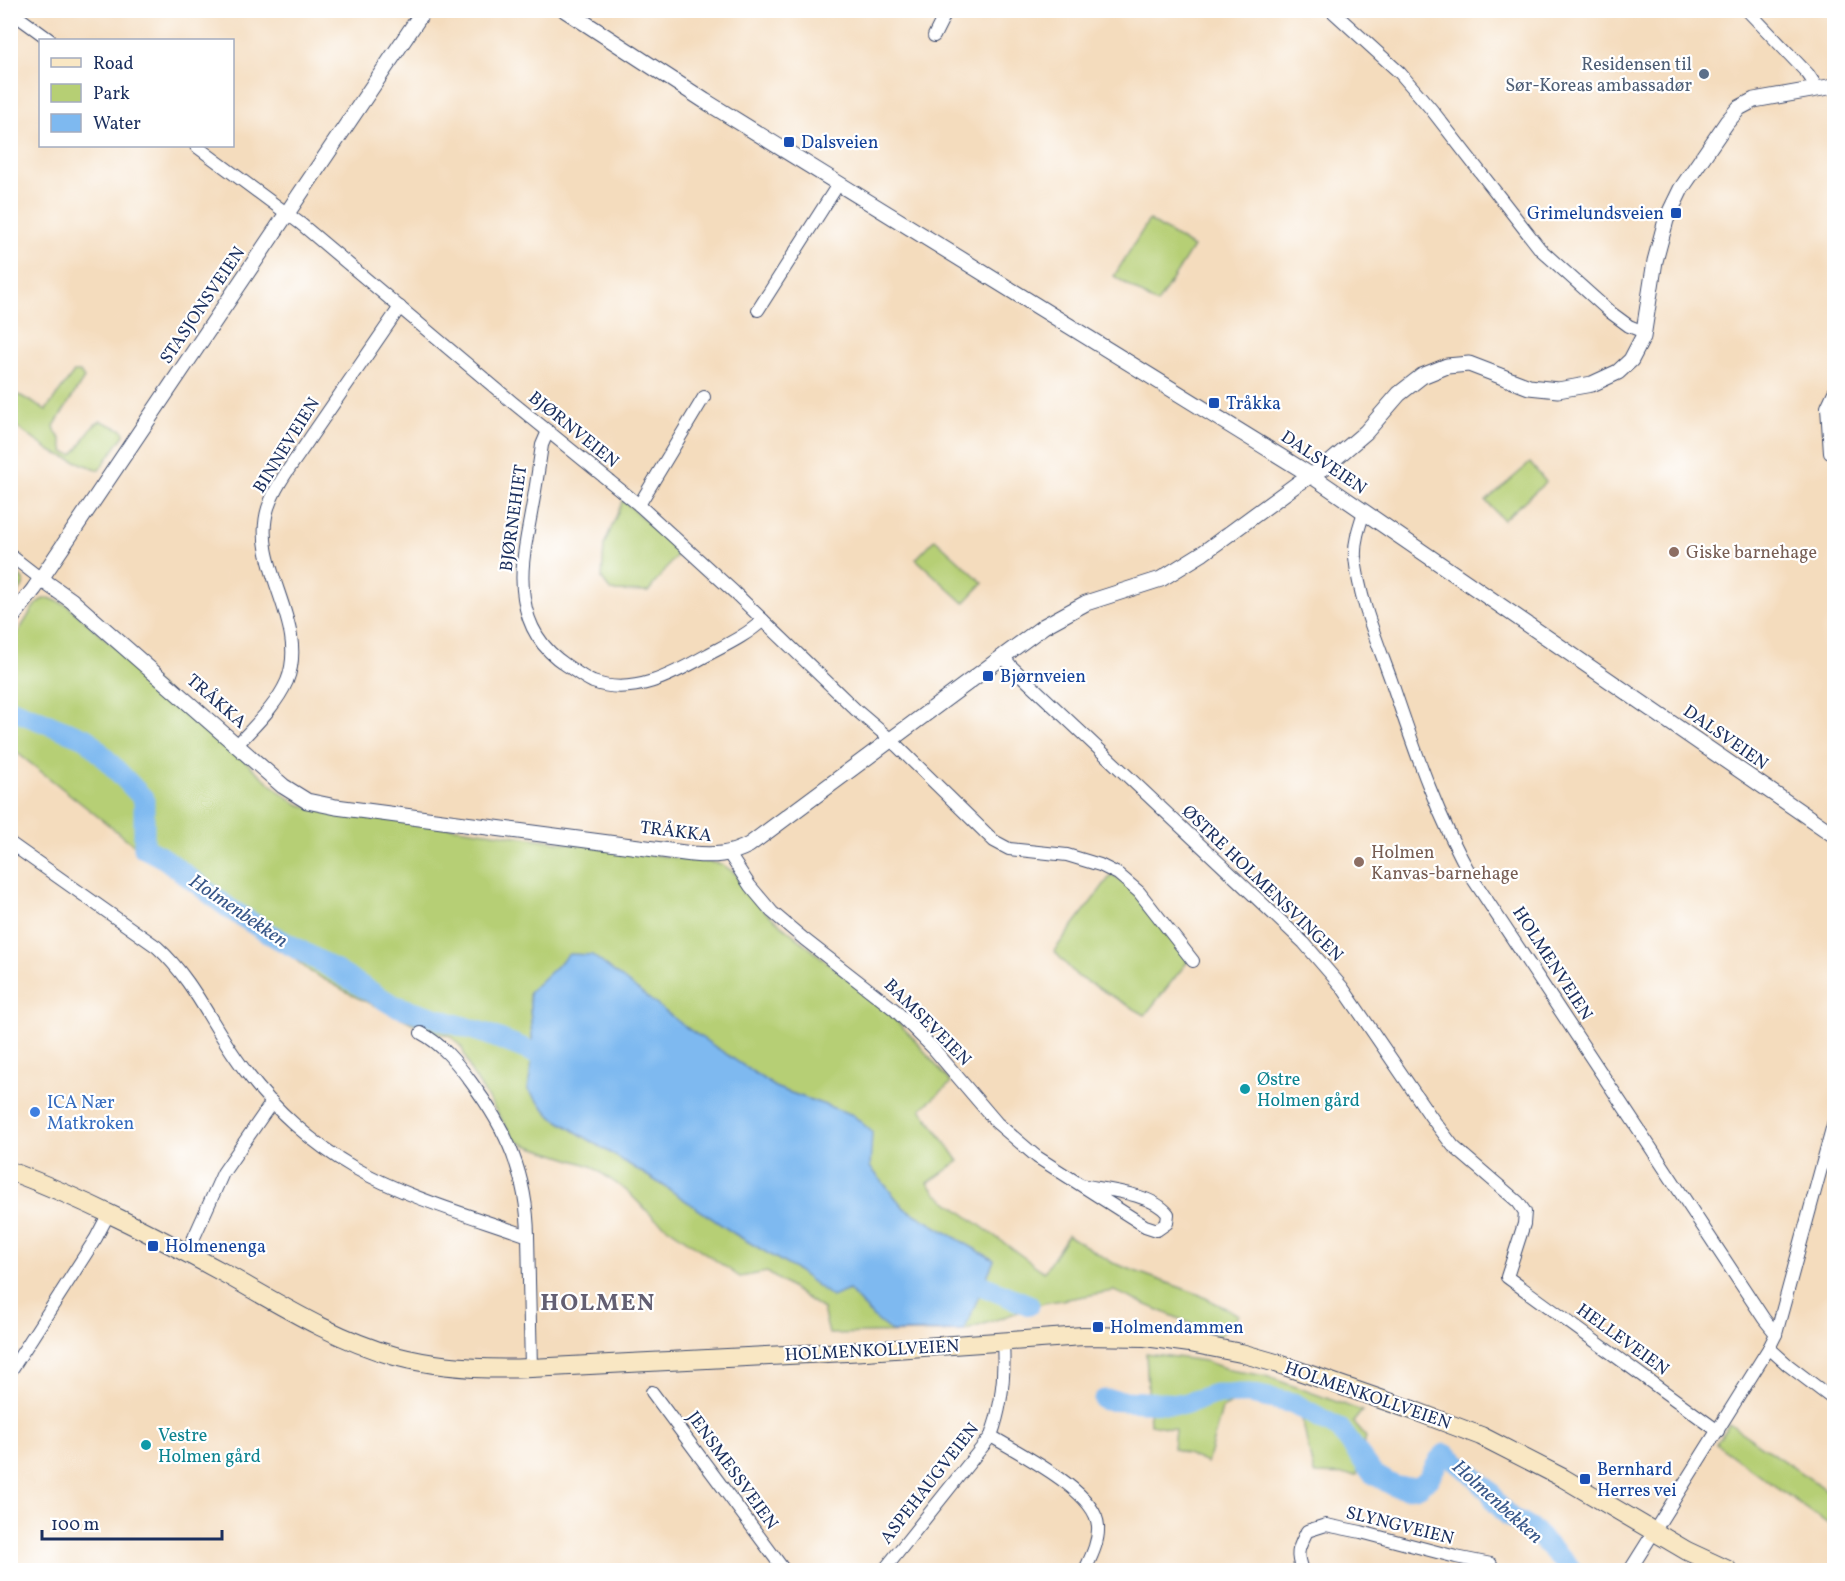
<svg xmlns="http://www.w3.org/2000/svg" width="1845" height="1581" viewBox="0 0 1845 1581" font-family="Vollkorn,serif">
  <style>
    .green { fill: #b6cf74; stroke: #687f69; stroke-width: 1.5; fill-rule: evenodd }
    .water { fill: #7eb9f0; stroke: #4c74a7; stroke-width: 1.5 }
    .lines { fill: none; stroke-linecap: round; stroke-linejoin: round }
    .river { stroke: #7eb9f0; stroke-width: 21 }
    .minor-casing { stroke: #3c496c; stroke-width: 14 }
    .tertiary-casing { stroke: #3c496c; stroke-width: 17 }
    .secondary-casing { stroke: #3c496c; stroke-width: 20 }
    .minor { stroke: #fff; stroke-width: 12 }
    .tertiary { stroke: #fff; stroke-width: 15 }
    .secondary { stroke: #f9e7c3; stroke-width: 18 }
    .service-dot { fill: #5c6f8a; stroke: #fff; stroke-width: 2 }
    .transit-dot { fill: #1a4fb4; stroke: #fff; stroke-width: 2 }
    .education-dot { fill: #8d6e63; stroke: #fff; stroke-width: 2 }
    .culture-dot { fill: #0f9aa8; stroke: #fff; stroke-width: 2 }
    .shop-dot { fill: #3f7fe0; stroke: #fff; stroke-width: 2 }
    .labels { text-anchor: middle; stroke-width: 4.5; stroke-linejoin: round; paint-order: stroke }
    .service-label { font-size: 18px; fill: #4e5e75; stroke: #fff; text-anchor: end }
    .transit-label { font-size: 18px; fill: #164399; stroke: #fff; text-anchor: start }
    .street-label { font-size: 18px; fill: #1b2f5e; stroke: #fff }
    .education-label { font-size: 18px; fill: #785e54; stroke: #fff; text-anchor: start }
    .culture-label { font-size: 18px; fill: #0d838f; stroke: #fff; text-anchor: start }
    .shop-label { font-size: 18px; fill: #366cbe; stroke: #fff; text-anchor: start }
    .water-label { font-size: 20px; font-style: italic; fill: #39588a; stroke: #fff }
    .district-label { font-size: 24px; font-weight: bold; letter-spacing: 1.5px; fill: #635f72; stroke: #fff }
  </style>
  <rect width="100%" height="100%" fill="#fff"/>
  <filter id="ink" filterUnits="userSpaceOnUse"><feTurbulence type="fractalNoise" baseFrequency=".0167" numOctaves="2"/><feDisplacementMap in="SourceGraphic" scale="12" xChannelSelector="R" yChannelSelector="G"/><feConvolveMatrix kernelMatrix="1 2 1 2 8 2 1 2 1" color-interpolation-filters="sRGB"/></filter>
  <filter id="wash" filterUnits="userSpaceOnUse"><feTurbulence type="fractalNoise" baseFrequency=".008" numOctaves="4" result="noise"/><feDisplacementMap in="SourceGraphic" scale="24" xChannelSelector="R" yChannelSelector="G"/><feGaussianBlur stdDeviation="1.35" result="paint"/><feColorMatrix in="noise" values="0 0 0 0 0 0 0 0 0 0 0 0 0 0 0 0 0 1.4 0 .05"/><feComposite in="paint" operator="in"/></filter>
  <g filter="url(#wash)">
    <rect width="100%" height="100%" fill="#f4dcbd"/>
    <!-- green -->
    <g class="green">
      <path d="M1149,220L1193,247L1157,304L1114,276Z"/>
      <path d="M74,372H80L84,378L54,426L56,433L61,439L64,452L72,455C85,445 86,428 101,421L123,430L124,435L99,470L52,452L11,423V393L21,396L46,410Z"/>
      <path d="M1530,463L1546,482L1503,520L1486,501Z"/>
      <path d="M623,500L679,552L648,592L611,591L602,579L604,545Z"/>
      <path d="M935,539L983,583L964,603L916,559Z"/>
      <path d="M11,564L24,582L22,588L11,601Z"/>
      <path d="M49,598L67,605L279,791L298,804L311,808L722,864L736,874L763,910L885,1009L915,1040L951,1083L921,1109L959,1161L928,1183L937,1194L1044,1272L1068,1235L1113,1263L1198,1294L1239,1315L1220,1336L1114,1291L1044,1303L964,1331L829,1334L823,1309L767,1272L740,1277L654,1218L627,1191L591,1166L523,1144L514,1139L471,1072L462,1048L451,1036L430,1031L356,997L311,972L283,950L224,916L11,748V644L33,608L41,600ZM529,992L687,1028L777,1088L853,1115L870,1167L904,1208L994,1260L983,1286L873,1317L849,1290L831,1296L798,1271L735,1234L664,1186L552,1117L528,1090L533,1052Z"/>
      <path d="M1112,874L1132,889L1189,960L1145,1015L1077,976L1054,951Z"/>
      <path d="M1146,1353L1205,1361L1230,1370L1266,1376L1362,1411L1353,1422L1366,1437L1357,1475L1314,1474L1298,1401L1258,1389L1222,1409L1207,1463L1173,1448L1175,1429L1150,1424Z"/>
      <path d="M1729,1424L1834,1495V1528L1716,1444Z"/>
    </g>
    <!-- water -->
    <path class="water" d="M569,954L592,955L687,1028L777,1088L853,1115L872,1132L870,1167L904,1208L994,1260L964,1331L892,1332L873,1317L849,1290L832,1297L798,1271L735,1234L664,1186L552,1117L528,1090L533,1052L529,992Z"/>
    <g class="lines">
      <!-- river -->
      <g class="river">
        <path d="M10,709L87,739L144,799V848L165,859L230,909L268,933L323,963L393,1005L487,1034L533,1052"/>
        <path d="M983,1286L1029,1305"/>
        <path d="M1104,1400L1184,1404L1215,1394H1250L1293,1403L1340,1429L1372,1473L1394,1486L1404,1488L1420,1486L1429,1478L1439,1460L1445,1454L1469,1471L1490,1492L1497,1504L1510,1517L1535,1532L1572,1570"/>
      </g>
    </g>
  </g>
  <g filter="url(#ink)">
    <g class="lines">
      <!-- minor casing -->
      <g class="minor-casing">
        <g id="minor">
          <path d="M1331,10L1400,73L1431,109L1540,249L1610,312L1629,326L1644,332"/>
          <path d="M1747,10L1808,74L1818,89"/>
          <path d="M10,11L50,40"/>
          <path d="M934,36L947,10"/>
          <path d="M196,146L301,224L512,402L639,505L734,592L856,710L890,739L994,841L1009,849L1067,855L1100,865L1118,874L1139,892L1193,961"/>
          <path d="M758,310L839,183"/>
          <path d="M548,431L542,445C539,466 536,487 532,508C527,538 519,568 524,598C528,628 542,649 566,665C575,671 584,678 593,682C634,697 675,673 709,654C728,644 747,635 763,620"/>
          <path d="M1830,453L1827,407L1834,392"/>
          <path d="M639,505L704,397"/>
          <path d="M1364,512C1359,527 1354,542 1355,557C1359,599 1377,641 1391,680C1414,748 1437,817 1473,879L1764,1319L1776,1334"/>
          <path d="M10,555L41,579"/>
          <path d="M1003,656L1011,666L1304,943L1342,987L1431,1117L1453,1146L1518,1202L1525,1212L1524,1224L1507,1277L1718,1431"/>
          <path d="M237,745C255,725 276,706 287,681C310,623 250,566 268,508C276,483 296,460 310,438C340,395 370,351 400,307"/>
          <path d="M10,843L157,947C197,983 214,1032 247,1073C275,1110 313,1144 353,1167C407,1198 469,1215 528,1236L531,1368"/>
          <path d="M729,854L750,886L772,912L804,939L895,1010L933,1048L997,1123L1037,1157L1145,1226L1157,1230L1167,1223L1168,1214C1151,1193 1107,1190 1081,1185"/>
          <path d="M421,1033C442,1044 457,1063 471,1082C507,1130 527,1175 528,1236"/>
          <path d="M187,1253L223,1173L272,1102"/>
          <path d="M1769,1348L1788,1365L1834,1400"/>
          <path d="M10,1372L96,1238L109,1213"/>
          <path d="M652,1392L784,1570"/>
          <path d="M991,1436C1020,1454 1096,1491 1098,1526C1099,1542 1091,1557 1085,1570"/>
          <path d="M884,1570L991,1436C1002,1406 1005,1375 1003,1343"/>
          <path d="M1302,1570C1295,1552 1299,1548 1307,1531L1326,1525L1361,1532L1456,1557L1491,1564"/>
          <path d="M1630,1570L1769,1348L1776,1334L1834,1121"/>
        </g>
      </g>
      <!-- tertiary casing -->
      <g class="tertiary-casing">
        <g id="tertiary">
          <path d="M565,10L705,101L1312,476L1834,835"/>
          <path d="M41,579L71,600L283,786L307,801L336,807L692,854C714,856 730,855 749,845L1044,626L1086,603L1161,579L1203,553L1297,484L1325,467L1366,432L1399,394L1422,376L1447,366L1469,364L1529,387L1558,390L1592,384L1618,372L1631,360L1643,337L1655,261L1666,220L1681,189L1727,122L1739,108L1754,100L1834,86"/>
          <path d="M10,620L34,589L424,10"/>
        </g>
      </g>
      <!-- secondary casing -->
      <g class="secondary-casing">
        <path id="secondary" d="M10,1171C84,1199 154,1235 224,1273C279,1304 334,1339 395,1356C440,1368 485,1370 531,1368L866,1351L1083,1336L1145,1337L1190,1343L1241,1353L1276,1363L1415,1411L1481,1436L1563,1478L1687,1551L1728,1570"/>
      </g>
      <!-- minor -->
      <use href="#minor" class="minor"/>
      <!-- tertiary -->
      <use href="#tertiary" class="tertiary"/>
      <!-- secondary -->
      <use href="#secondary" class="secondary"/>
    </g>
  </g>
  <!-- markers -->
  <circle class="service-dot" cx="1704" cy="74" r="6"/>
  <g class="transit-dot">
    <rect x="783" y="136" width="12" height="12" rx="3"/>
    <rect x="1670" y="207" width="12" height="12" rx="3"/>
    <rect x="1208" y="397" width="12" height="12" rx="3"/>
    <rect x="982" y="670" width="12" height="12" rx="3"/>
    <rect x="147" y="1240" width="12" height="12" rx="3"/>
    <rect x="1092" y="1321" width="12" height="12" rx="3"/>
    <rect x="1579" y="1473" width="12" height="12" rx="3"/>
  </g>
  <g class="education-dot">
    <circle cx="1674" cy="552" r="6"/>
    <circle cx="1359" cy="862" r="6"/>
  </g>
  <g class="culture-dot">
    <circle cx="1245" cy="1089" r="6"/>
    <circle cx="146" cy="1445" r="6"/>
  </g>
  <circle class="shop-dot" cx="35" cy="1112" r="6"/>
  <g class="labels">
    <!-- service labels -->
    <g class="service-label">
      <text x="1692" y="70">Residensen til<tspan x="1692" dy="21">Sør-Koreas ambassadør</tspan></text>
    </g>
    <!-- transit labels -->
    <g class="transit-label">
      <text x="801" y="148">Dalsveien</text>
      <text x="1664" y="219" text-anchor="end">Grimelundsveien</text>
      <text x="1226" y="409">Tråkka</text>
      <text x="1000" y="682">Bjørnveien</text>
      <text x="165" y="1252">Holmenenga</text>
      <text x="1110" y="1333">Holmendammen</text>
      <text x="1597" y="1475">Bernhard<tspan x="1597" dy="21">Herres vei</tspan></text>
    </g>
    <!-- street labels -->
    <g class="street-label">
      <text transform="translate(202 305) rotate(-56)" y="6">STASJONSVEIEN</text>
      <text transform="translate(574 429) rotate(39)" y="6">BJØRNVEIEN</text>
      <text transform="translate(286 445) rotate(-58)" y="6">BINNEVEIEN</text>
      <text transform="translate(1324 462) rotate(34)" y="6">DALSVEIEN</text>
      <text transform="translate(513 518) rotate(-82)" y="6">BJØRNEHIET</text>
      <text transform="translate(217 701) rotate(41)" y="6">TRÅKKA</text>
      <text transform="translate(1726 737) rotate(35)" y="6">DALSVEIEN</text>
      <text transform="translate(676 831) rotate(7)" y="6">TRÅKKA</text>
      <text transform="translate(1263 883) rotate(44)" y="6">ØSTRE HOLMENSVINGEN</text>
      <text transform="translate(1553 963) rotate(57)" y="6">HOLMENVEIEN</text>
      <text transform="translate(928 1022) rotate(45)" y="6">BAMSEVEIEN</text>
      <text transform="translate(1623 1339) rotate(36)" y="6">HELLEVEIEN</text>
      <text transform="translate(872 1350) rotate(-3)" y="6">HOLMENKOLLVEIEN</text>
      <text transform="translate(1368 1395) rotate(19)" y="6">HOLMENKOLLVEIEN</text>
      <text transform="translate(733 1470) rotate(54)" y="6">JENSMESSVEIEN</text>
      <text transform="translate(929 1483) rotate(-52)" y="6">ASPEHAUGVEIEN</text>
      <text transform="translate(1400 1525) rotate(14)" y="6">SLYNGVEIEN</text>
    </g>
    <!-- education labels -->
    <g class="education-label">
      <text x="1686" y="558">Giske barnehage</text>
      <text x="1371" y="858">Holmen<tspan x="1371" dy="21">Kanvas-barnehage</tspan></text>
    </g>
    <!-- culture labels -->
    <g class="culture-label">
      <text x="1257" y="1085">Østre<tspan x="1257" dy="21">Holmen gård</tspan></text>
      <text x="158" y="1441">Vestre<tspan x="158" dy="21">Holmen gård</tspan></text>
    </g>
    <!-- shop labels -->
    <g class="shop-label">
      <text x="47" y="1108">ICA Nær<tspan x="47" dy="21">Matkroken</tspan></text>
    </g>
    <!-- water labels -->
    <g class="water-label">
      <text transform="translate(239 910) rotate(34)" y="7">Holmenbekken</text>
      <text transform="translate(1498 1501) rotate(42)" y="7">Holmenbekken</text>
    </g>
    <!-- district labels -->
    <g class="district-label">
      <text x="598" y="1310">HOLMEN</text>
    </g>
  </g>
  <!-- margin -->
  <rect width="1845" height="1581" fill="none" stroke="#fff" stroke-width="36"/>
  <!-- legend -->
  <rect x="39" y="39" width="195" height="108" fill="#ffffff" stroke="#a4acbf" stroke-width="1.5"/>
  <rect x="51" y="58" width="30" height="9" fill="#f9e7c3" stroke="#a4acbf" stroke-width="1.5"/>
  <text x="93" y="69" font-size="18" fill="#1b2f5e">Road</text>
  <rect x="51" y="84" width="30" height="18" fill="#b6cf74" stroke="#a4acbf" stroke-width="1.5"/>
  <text x="93" y="99" font-size="18" fill="#1b2f5e">Park</text>
  <rect x="51" y="114" width="30" height="18" fill="#7eb9f0" stroke="#a4acbf" stroke-width="1.5"/>
  <text x="93" y="129" font-size="18" fill="#1b2f5e">Water</text>
  <!-- scale -->
  <path d="M42 1530v9h180v-9" fill="none" stroke="#1b2f5e" stroke-width="3"/>
  <text x="51" y="1530" font-size="18" fill="#1b2f5e" stroke="#ffffff" stroke-width="4.5" paint-order="stroke">100 m</text>
</svg>
